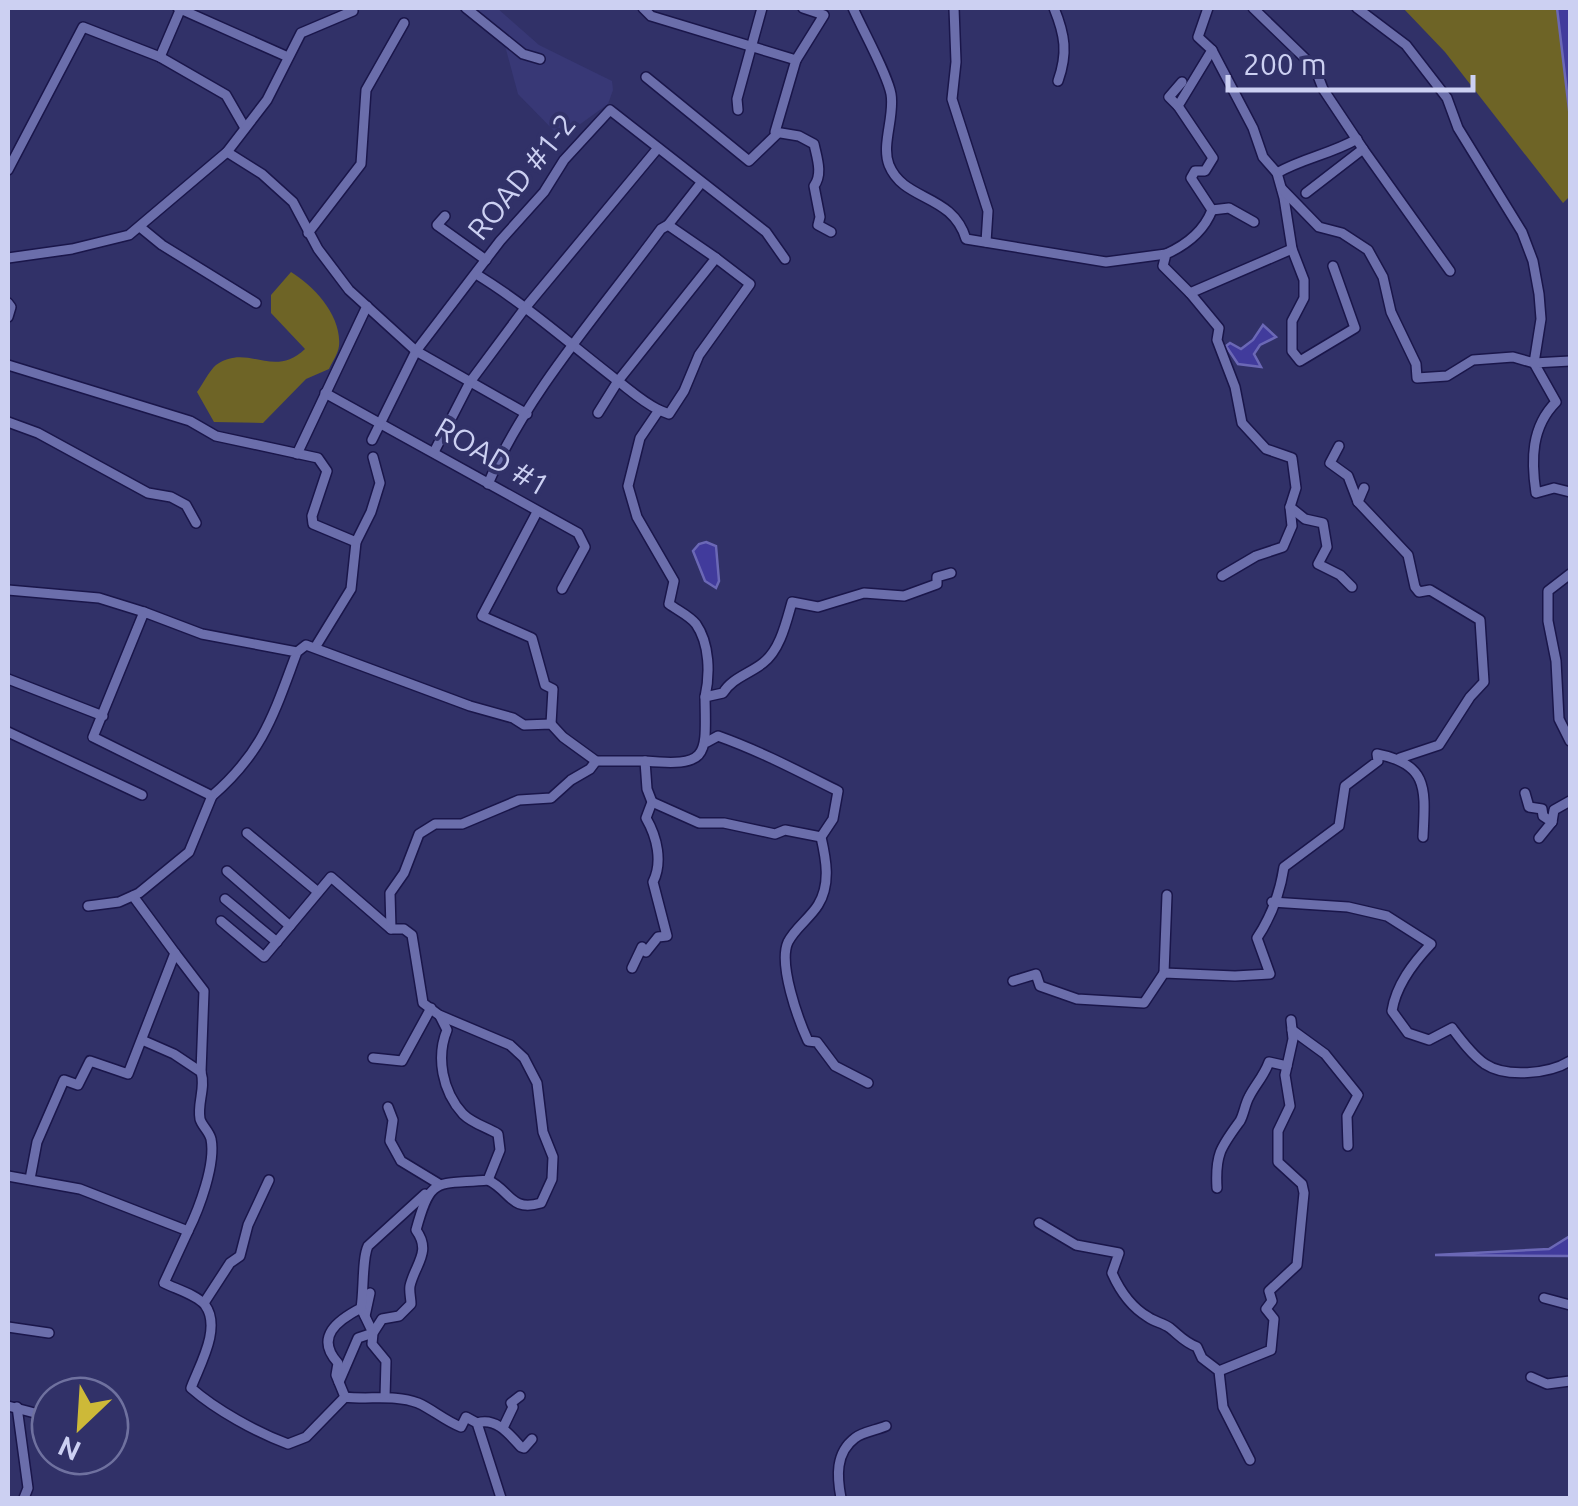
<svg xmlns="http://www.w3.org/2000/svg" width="1578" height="1506" viewBox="0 0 1578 1506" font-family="Ubuntu,sans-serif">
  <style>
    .built { fill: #383876 }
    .green { fill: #6e6426 }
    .water { fill: #413b9c; stroke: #6b68b6; stroke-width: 2.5 }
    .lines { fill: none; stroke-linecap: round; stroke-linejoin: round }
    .minor-casing { stroke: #1a164a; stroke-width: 12 }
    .minor { stroke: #6b6eab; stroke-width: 9 }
    .labels { text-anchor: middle; stroke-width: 8; stroke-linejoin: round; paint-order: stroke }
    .street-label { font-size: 30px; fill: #ccd0f2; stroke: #313168 }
  </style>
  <rect width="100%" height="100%" fill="#313168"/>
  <!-- built -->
  <path class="built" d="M462,8H497L539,45L612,81L613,90L608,104L561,138L518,94L504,42Z"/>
  <!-- green -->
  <g class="green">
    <path d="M1403,8H1570V196L1563,203L1445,52Z"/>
    <path d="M291,272C314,286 342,316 339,346C338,354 332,362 329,369L306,379L263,423L214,422L197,392C203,384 209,371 216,365C248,342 272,380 305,349L271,313V295Z"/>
  </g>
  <!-- water -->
  <g class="water">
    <path d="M1557,8H1570V118Z"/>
    <path d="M1263,325L1276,337L1260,345L1254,354L1261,367L1238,364L1226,346L1230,343L1241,349L1253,340Z"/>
    <path d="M706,542L716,546L719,581L716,588L705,581L693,551L699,544Z"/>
    <path d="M1570,1236V1256L1435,1255L1549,1249Z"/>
  </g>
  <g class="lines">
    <!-- minor casing -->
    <g class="minor-casing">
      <g id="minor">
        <path d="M178,8L288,57"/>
        <path d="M466,8L523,54L540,59"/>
        <path d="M643,8L651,16L796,60L824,15L803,8"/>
        <path d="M853,8C863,31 887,73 891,94C895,116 881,145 889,165C904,202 952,193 966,239L1106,262L1166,254"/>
        <path d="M954,8L956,62L952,99L988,211L986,242"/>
        <path d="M1054,8C1065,35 1068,53 1058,81"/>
        <path d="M1253,8L1315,68L1323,89L1363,149L1450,271"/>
        <path d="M1212,50L1253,128L1263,157L1277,173L1284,198L1292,249L1304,280V298L1292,321V351L1300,361L1355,328L1333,266"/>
        <path d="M160,57L181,8"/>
        <path d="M796,60L775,132L799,136L814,144C817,158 823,174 814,186L820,217L818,225L831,232"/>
        <path d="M646,77L749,161L778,133"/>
        <path d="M1178,106L1169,97L1182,82"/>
        <path d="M738,110L737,99L762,8"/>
        <path d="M227,152L262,174L293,202L318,249L349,290L416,351L527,414"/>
        <path d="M8,170L83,27L160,57L226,95L245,128"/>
        <path d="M1277,173C1303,158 1331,154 1357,139"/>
        <path d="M1282,189L1319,227L1342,233L1368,250L1383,277L1391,312L1416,364L1417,378L1447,376L1473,360L1513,357L1534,363L1541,319L1539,294L1533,261L1522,232L1458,128L1447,98L1406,45L1357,8"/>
        <path d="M1306,193L1363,149"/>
        <path d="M1212,210L1229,208L1254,222"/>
        <path d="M445,216L437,225L486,260"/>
        <path d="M140,227L162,245L256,303"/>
        <path d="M308,233L361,164L366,90L404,23"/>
        <path d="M1292,249L1190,293L1219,328L1217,340L1235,387L1242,423L1266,449L1292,458L1296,488L1290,507L1305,519L1323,523L1327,547L1318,564L1340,575L1352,587"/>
        <path d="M8,258L72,249L129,235L227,152L267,100L301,33L353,11"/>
        <path d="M476,274C525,304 569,343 614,378C630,390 641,401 659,410L640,438L628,486L637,517L674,581L669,604C677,610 690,616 696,624C710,644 710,675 705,697"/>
        <path d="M1190,293L1163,266L1166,254C1186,245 1204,231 1212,210L1191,178L1195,171H1205L1213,158L1178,106L1212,50L1198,37L1208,8"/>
        <path d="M8,303L11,307L8,317"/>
        <path d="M1570,361L1534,363L1556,402C1531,427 1531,460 1536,493L1554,488L1570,492"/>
        <path d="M8,365L190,421L216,436L318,458L327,471L312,516L313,524L356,542"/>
        <path d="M325,393L578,533L585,547L562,589"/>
        <path d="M659,410L669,414L684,391L699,355L750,284L716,258"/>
        <path d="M598,413L618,381L716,258L668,225"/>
        <path d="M8,422L38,433L148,493L171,497L186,505L196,523"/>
        <path d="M372,440L416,351L500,241L544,192L564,160L610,110L766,232L785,259"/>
        <path d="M1339,446L1330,463L1348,476L1358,502"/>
        <path d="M434,452L470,382L525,308L658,148"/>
        <path d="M297,454L367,306"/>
        <path d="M488,484C526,394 603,308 661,229L668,225L701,183"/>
        <path d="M1364,488L1358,502L1408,555L1415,587L1419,592L1430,590L1480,620L1484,682L1470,697L1439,745L1400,758"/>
        <path d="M537,512L482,616L532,638L545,685L553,689L551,724"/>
        <path d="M1570,574L1548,591V621L1556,661L1559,719L1570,741"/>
        <path d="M1222,576L1256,556L1283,547L1292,526L1290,507"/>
        <path d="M8,590L99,598L144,612"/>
        <path d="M316,646L351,589L356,542L371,512L380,483L373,457"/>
        <path d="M297,652C274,713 264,751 212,796L93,737L144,612L202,634L297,652L306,645L470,706L513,718L524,725L551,724L563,737L596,761H645L647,789L652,802L646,818C657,837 663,862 653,882L667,936L658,937L646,952L642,947L632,968"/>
        <path d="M8,679L103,716"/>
        <path d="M8,732L142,795"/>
        <path d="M707,742L718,736C760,751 798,771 838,791L833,819L821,837C826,859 831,884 818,905C810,918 795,928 788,942C778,964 798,1019 808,1041L817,1042L835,1066L868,1083"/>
        <path d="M645,761C710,767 706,756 705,697L723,693C732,678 749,674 763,663C780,650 786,623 792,602L818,607L864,593L904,596L937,584V577L951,573"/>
        <path d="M1525,793L1529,807L1542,809L1543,816L1552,822L1539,838"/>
        <path d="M652,802L699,823H724L775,834L785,830L821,837"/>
        <path d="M1552,822L1554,810L1570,801"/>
        <path d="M247,833L318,892"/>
        <path d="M227,871L290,926"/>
        <path d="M133,896L175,953"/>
        <path d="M225,899L277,942"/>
        <path d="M1272,902L1348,907L1387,916L1431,944C1413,963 1396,985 1392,1011L1408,1033L1429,1040L1452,1028C1461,1040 1472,1055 1485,1064C1506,1078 1549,1074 1570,1061"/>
        <path d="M88,906L119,902L139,893L189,852L212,796"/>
        <path d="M221,921L264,957L331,877L391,929H404L412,935L423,1003L439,1015L510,1045L524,1058L537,1083L543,1132L553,1157L552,1179L541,1203C510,1212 511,1191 488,1180"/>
        <path d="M391,929L390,893L404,873L419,834L435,824H462L519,800L551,798L571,780L590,769L596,761"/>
        <path d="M1164,973L1167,895"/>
        <path d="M1013,981L1036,974L1040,986L1077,999L1144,1003L1164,973L1235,976L1270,974L1257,938C1271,917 1280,893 1284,867L1339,826L1345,786L1378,761L1377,754C1430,764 1425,791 1423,837"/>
        <path d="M1292,1030L1325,1054L1358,1095L1347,1116L1348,1146"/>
        <path d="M142,1040L174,1054L201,1072C206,1088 197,1103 200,1119C202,1126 209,1131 211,1139C216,1164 199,1209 188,1231"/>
        <path d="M373,1058L402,1061L431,1008"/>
        <path d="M388,1107L393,1120L390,1141L401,1161L439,1184"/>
        <path d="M8,1176L80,1189L188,1231L164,1283C176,1289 197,1295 205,1305C222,1328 199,1366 191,1388C216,1410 256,1432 288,1444L306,1437L345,1397C369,1400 394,1394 418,1403C432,1409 445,1421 461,1427L466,1417L477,1423L501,1498"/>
        <path d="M30,1179L37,1142L64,1080L78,1085L90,1061L128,1074L175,953L204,991L201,1072"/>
        <path d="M1217,1188C1215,1154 1221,1147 1240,1121C1244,1114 1245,1104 1249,1097C1255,1085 1264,1076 1269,1062L1287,1066"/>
        <path d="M1039,1223L1076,1245L1119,1253L1112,1273C1120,1291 1131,1307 1148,1317C1155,1322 1163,1323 1170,1328C1180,1336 1184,1342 1197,1347L1202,1358L1219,1371L1223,1407L1250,1460"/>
        <path d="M1544,1298L1570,1305"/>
        <path d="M204,1303L230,1263L240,1256L248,1225L269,1180"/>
        <path d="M365,1316L370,1293"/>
        <path d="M8,1327L49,1333"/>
        <path d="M1219,1371L1271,1350L1274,1319L1266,1309L1272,1301L1269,1291L1297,1265L1304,1193L1302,1184L1278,1162V1131L1290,1106L1285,1075L1293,1039L1291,1020"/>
        <path d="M1531,1377L1547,1384L1570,1381"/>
        <path d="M339,1382L358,1338L373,1333L361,1308"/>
        <path d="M345,1397L336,1375L338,1363C314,1337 338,1320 361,1308C364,1291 362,1258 368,1246L425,1194"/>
        <path d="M385,1397L386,1361L372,1344L373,1333L382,1319L399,1316L411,1304C411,1298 409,1292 410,1286C415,1264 432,1252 416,1230C431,1175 436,1185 488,1180L500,1150L498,1134C487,1127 473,1124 463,1114C442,1091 436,1057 447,1030L440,1016"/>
        <path d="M8,1406L50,1417"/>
        <path d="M17,1407L28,1488L24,1498"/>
        <path d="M477,1423C496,1417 509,1434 521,1447L524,1448L532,1439"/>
        <path d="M503,1428L513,1407L511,1403L520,1396"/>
        <path d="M110,1449L114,1451"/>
        <path d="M841,1498C837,1477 835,1453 855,1438C862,1432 877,1430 886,1426"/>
      </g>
    </g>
    <!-- minor -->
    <use href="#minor" class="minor"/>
  </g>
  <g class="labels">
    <!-- street labels -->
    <g class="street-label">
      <text transform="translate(522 177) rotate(-51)" y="10">ROAD #1-2</text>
      <text transform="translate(492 457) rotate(30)" y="10">ROAD #1</text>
    </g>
  </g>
  <!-- border -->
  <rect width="1578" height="1506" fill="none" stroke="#ccd0f2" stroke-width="20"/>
  <!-- north arrow -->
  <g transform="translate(80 1426) rotate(205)"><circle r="48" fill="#313168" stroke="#6f719f" stroke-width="2.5"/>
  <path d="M0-8L18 38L0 25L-18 38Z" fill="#cdb938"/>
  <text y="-15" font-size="28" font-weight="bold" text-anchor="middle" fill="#ccd0f2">N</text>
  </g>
  <!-- scale -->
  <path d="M1228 75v15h245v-15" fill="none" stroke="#ccd0f2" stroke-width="5"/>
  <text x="1243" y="75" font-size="30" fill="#ccd0f2" stroke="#313168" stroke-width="8" paint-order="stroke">200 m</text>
</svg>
